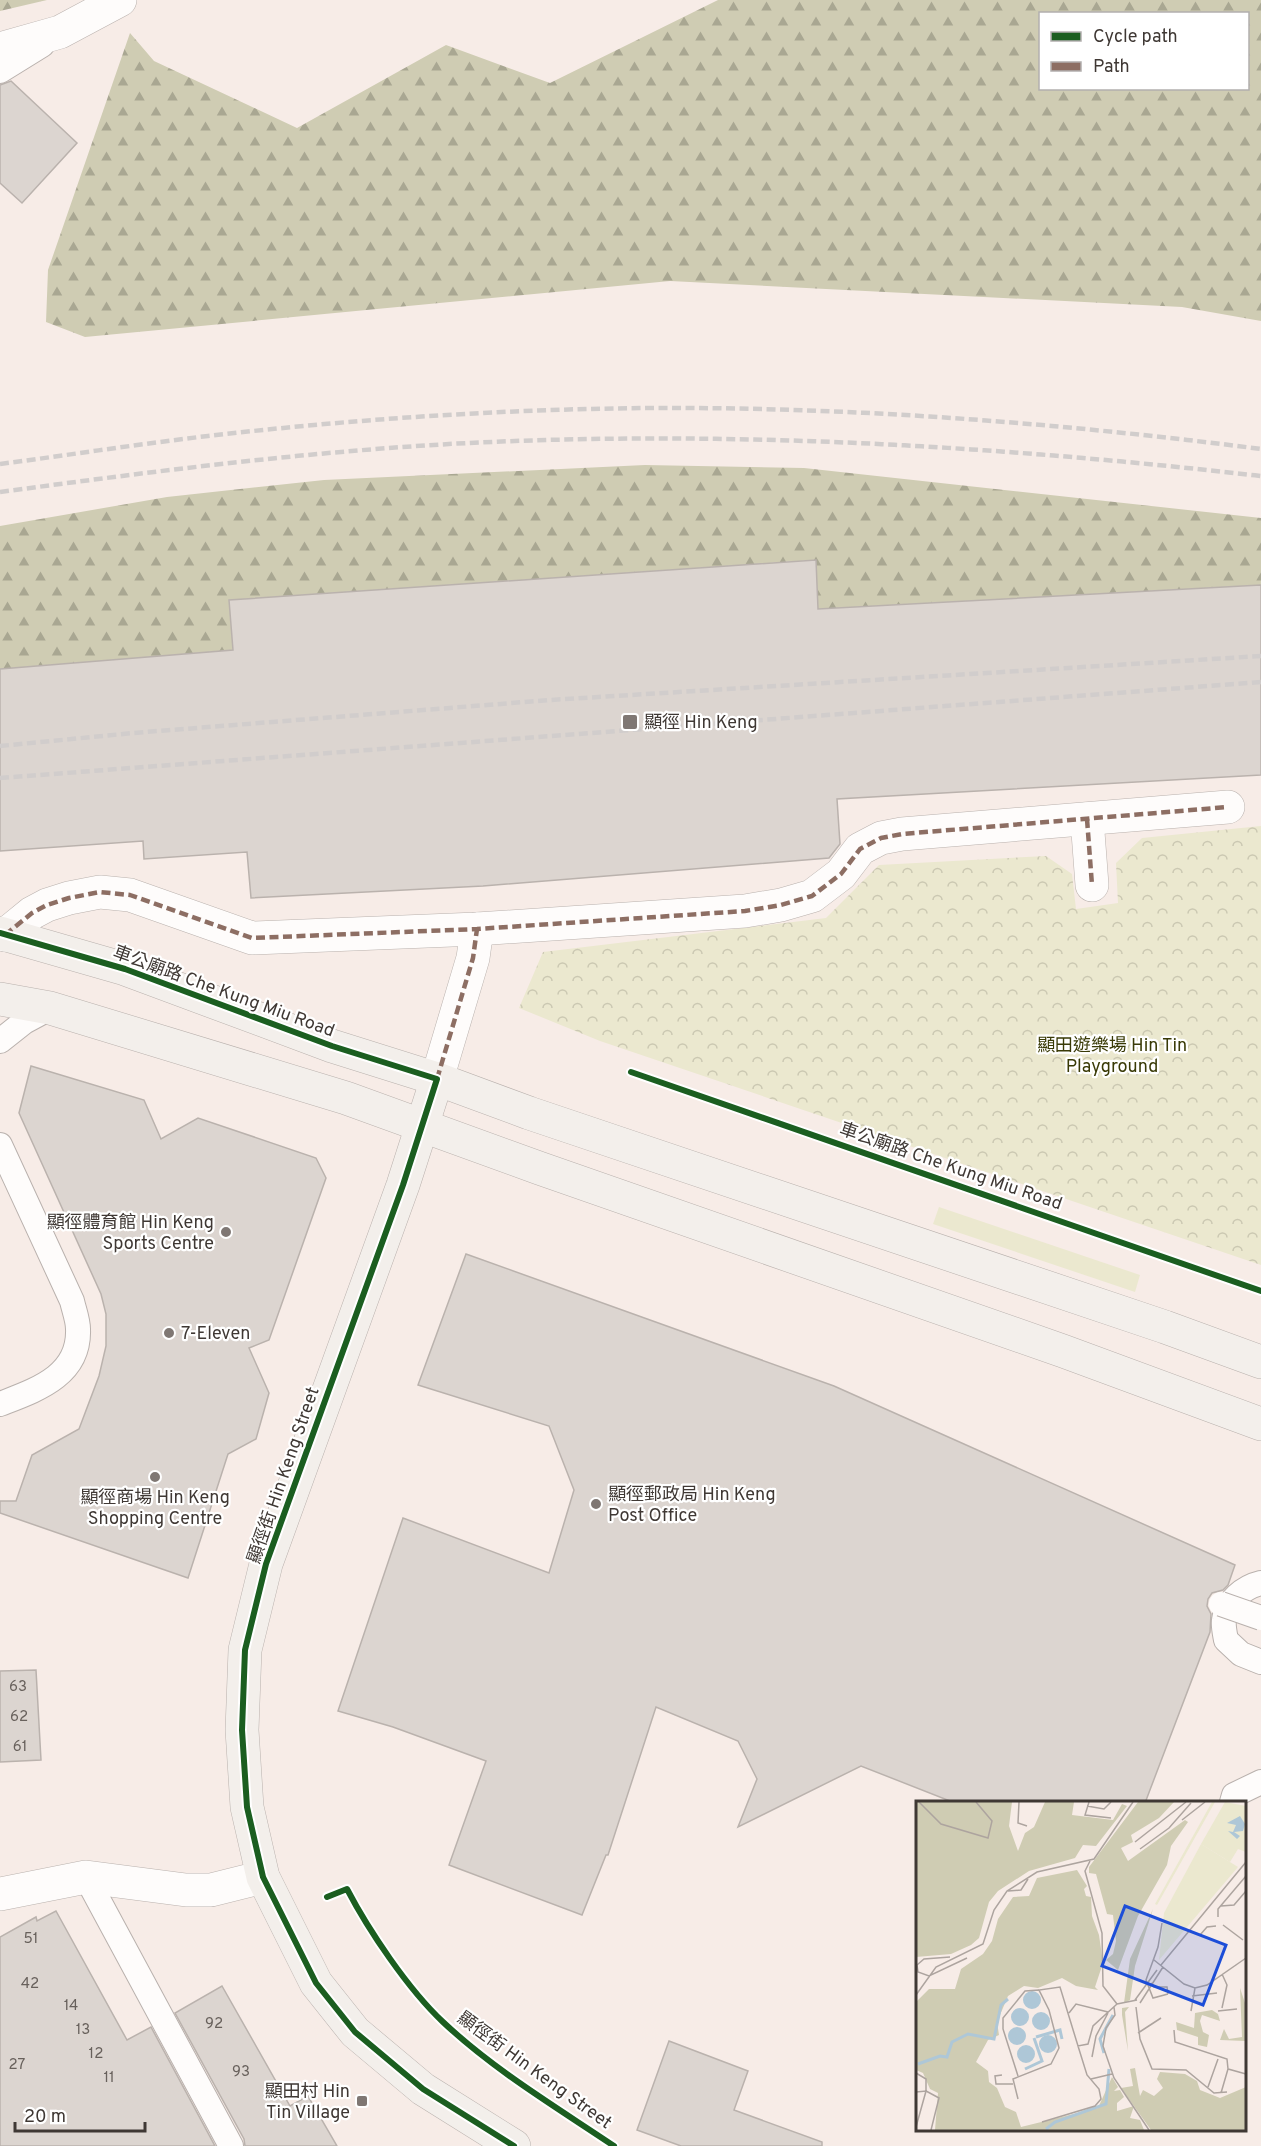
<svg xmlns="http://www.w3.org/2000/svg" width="1261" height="2146" viewBox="0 0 1261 2146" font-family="Overpass,'Noto Sans TC',sans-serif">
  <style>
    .grass { fill: #ebe8cf }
    .forest { fill: url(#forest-firs); fill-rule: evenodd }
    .park { fill: url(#park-crowns) }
    .building { fill: #dcd5d0; stroke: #bab2ad; stroke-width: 1.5 }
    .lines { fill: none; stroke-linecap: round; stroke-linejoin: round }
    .lane-casing { stroke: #b9b1ad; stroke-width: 26 }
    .street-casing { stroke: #b9b1ad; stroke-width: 34 }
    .secondary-casing { stroke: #b9b1ad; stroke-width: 34 }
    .lane { stroke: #fefcfb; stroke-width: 24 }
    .street { stroke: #fefcfb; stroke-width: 33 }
    .secondary { stroke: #f3efeb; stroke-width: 33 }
    .rail { stroke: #d1cdcc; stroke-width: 4.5; stroke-dasharray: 9 4.5; stroke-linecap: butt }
    .lane-bridge-casing { stroke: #b9b1ad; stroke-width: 26; stroke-linecap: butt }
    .lane-bridge { stroke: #fefcfb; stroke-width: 24 }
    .quiet { stroke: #8d6e63; stroke-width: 4.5; stroke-dasharray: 9 4.5; stroke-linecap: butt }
    .cycleway-casing { stroke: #fff; stroke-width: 10 }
    .cycleway { stroke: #1b5e20; stroke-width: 6 }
    .poi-dot { fill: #7f7773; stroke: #fff; stroke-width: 2 }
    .labels { text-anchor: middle; stroke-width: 4.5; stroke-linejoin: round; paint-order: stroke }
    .number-label { font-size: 15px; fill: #68615c }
    .poi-label { font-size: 18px; fill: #3f3834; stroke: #fff; text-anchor: start }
    .street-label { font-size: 18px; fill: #3f3834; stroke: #fff }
    .park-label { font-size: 18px; fill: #393a06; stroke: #fff }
    .inset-river { fill: none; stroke: #aec7d7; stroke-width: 3 }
    .inset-road { fill: none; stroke: #ada49f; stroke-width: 1.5 }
    .view { fill: #1d4ed8; fill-opacity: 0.15; stroke: #1d4ed8; stroke-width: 3 }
    .inset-edge { fill: none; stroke: #3f3834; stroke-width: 3 }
  </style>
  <defs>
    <pattern id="forest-firs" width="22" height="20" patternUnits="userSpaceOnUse" patternTransform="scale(1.5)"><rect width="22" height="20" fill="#cfccb3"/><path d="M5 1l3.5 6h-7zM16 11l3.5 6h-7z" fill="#a9a792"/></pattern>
    <pattern id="park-crowns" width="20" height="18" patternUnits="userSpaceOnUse" patternTransform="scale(1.5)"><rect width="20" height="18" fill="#ebe8cf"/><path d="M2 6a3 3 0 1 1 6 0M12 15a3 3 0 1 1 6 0" fill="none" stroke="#cbc8b2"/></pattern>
  </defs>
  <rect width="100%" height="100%" fill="#f7ece7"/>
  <!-- grass -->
  <path class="grass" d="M939,1207L1140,1275L1135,1292L933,1224Z"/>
  <!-- forest -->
  <g class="forest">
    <path d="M0,0H47L0,11Z"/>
    <path d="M718,0H1261V321L1182,307L670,281L85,337L46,322L48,270L130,33L154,61L297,128L446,45L550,83ZM1040,14H1248V88H1040Z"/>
    <path d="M645,465L804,468L1261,518V585L818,609L815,560L229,600L233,650L0,669V526L167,497L324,480Z"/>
  </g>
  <!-- park -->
  <path class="park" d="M1261,826V1265L600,1041L519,1008L543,952L826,918L879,865L1046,856L1072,874L1076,909L1118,903L1116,863L1142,838Z"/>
  <!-- building -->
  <g class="building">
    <path d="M11,81L77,143L22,203L0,183V85Z"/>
    <path d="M816,560L818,609L1261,585V775L837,799L840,844L829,858L483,886L251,898L247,852L144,859L143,841L0,851V669L233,650L229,600Z"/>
    <path d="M31,1066L144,1100L161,1139L198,1118L316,1158L326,1178L269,1340L249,1348L269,1393L256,1439L228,1454L188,1578L0,1513V1501H16L32,1455L79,1429L99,1376L106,1346V1314L101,1294L19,1113Z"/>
    <path d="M466,1254L834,1386L1235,1565L1228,1585L1223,1590L1212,1593L1208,1599L1207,1606L1211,1614L1210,1632L1145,1803H955L861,1766L738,1827L757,1779L738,1741L656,1707L608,1855H606L582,1915L449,1865L486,1761L393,1727L338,1711L403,1518L549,1573L574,1490L549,1426L418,1385Z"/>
    <path d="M36,1670L41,1760L0,1762V1671Z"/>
    <path d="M56,1911L127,2040L151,2027L215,2146H0V1937L36,1917L37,1921Z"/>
    <path d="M222,1986L290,2106L308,2096L337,2146H245L244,2139L175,2013Z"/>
    <path d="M669,2041L748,2071L734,2110L822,2142V2146H681L637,2130Z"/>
  </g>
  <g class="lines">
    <!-- lane casing -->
    <g class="lane-casing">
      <g id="lane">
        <path d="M0,71L42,45"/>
        <path d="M0,1041L24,1022L50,1008"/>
        <path d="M0,1145L72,1301C74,1310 78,1320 78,1329C80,1376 36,1390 0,1404"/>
        <path d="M1261,1583C1244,1587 1226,1601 1224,1620C1223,1626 1225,1634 1226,1640L1241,1654L1261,1662"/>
        <path d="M1232,1802L1234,1795L1261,1782"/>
        <path d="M86,1877L231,2146"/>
      </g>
    </g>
    <!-- street casing -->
    <g class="street-casing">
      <g id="street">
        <path d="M0,49L60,32L120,0"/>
        <path d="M1087,819L1092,885"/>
        <path d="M5,935L32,913L47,905L69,898L100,892L130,895L252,938L477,929L745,911L781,905L812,896L841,874L860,849L881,838L902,834L1228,807"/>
        <path d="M437,1079L473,958L477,929"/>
        <path d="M0,1894L86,1877L186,1890H211L263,1877"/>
      </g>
    </g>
    <!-- secondary casing -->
    <g class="secondary-casing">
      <g id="secondary">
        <path d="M0,933L125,969L332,1046L437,1079L529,1113L1165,1327L1261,1362"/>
        <path d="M0,999L50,1008L346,1098L539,1168L1063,1351L1261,1424"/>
        <path d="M437,1079L403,1185L266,1564L245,1650L242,1730L247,1807L263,1877L316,1983L355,2032L423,2089L514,2146"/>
      </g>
    </g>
    <!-- lane -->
    <use href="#lane" class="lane"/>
    <!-- street -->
    <use href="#street" class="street"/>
    <!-- secondary -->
    <use href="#secondary" class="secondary"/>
    <!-- rail -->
    <g class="rail">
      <path d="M0,464C69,455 139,444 208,436C355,419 504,409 652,408C856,407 1059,423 1261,449"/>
      <path d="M0,492C156,471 311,451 468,443C733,430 998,446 1261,476"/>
      <path d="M0,746L133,733L550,700L1261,656"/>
      <path d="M0,778L1261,682"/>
    </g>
    <!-- lane-bridge casing -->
    <g class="lane-bridge-casing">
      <path id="lane-bridge" d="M1221,1604L1261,1618"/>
    </g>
    <!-- lane-bridge -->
    <use href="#lane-bridge" class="lane-bridge"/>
    <!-- quiet -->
    <g class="quiet">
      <path d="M1087,819L1092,885"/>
      <path d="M5,935L32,913L47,905L69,898L100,892L130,895L252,938L477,929L745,911L781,905L812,896L841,874L860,849L881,838L902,834L1228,807"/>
      <path d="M437,1079L473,958L477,929"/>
    </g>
    <!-- cycleway casing -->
    <g class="cycleway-casing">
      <g id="cycleway">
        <path d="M0,933L125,969L332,1046L437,1079L403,1185L266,1564L245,1650L242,1730L247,1807L263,1877L316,1983L355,2032L423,2089L514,2146"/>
        <path d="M631,1072L1261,1291"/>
        <path d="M327,1897L347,1889C369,1931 408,1989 443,2022C494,2070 556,2107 614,2146"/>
      </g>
    </g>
    <!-- cycleway -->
    <use href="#cycleway" class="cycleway"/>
  </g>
  <!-- markers -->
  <g class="poi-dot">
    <rect x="622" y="714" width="16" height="16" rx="3"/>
    <circle cx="226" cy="1232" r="6"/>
    <circle cx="169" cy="1333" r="6"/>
    <circle cx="155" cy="1477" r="6"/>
    <circle cx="596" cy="1504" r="6"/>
    <rect x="356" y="2095" width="12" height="12" rx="3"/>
  </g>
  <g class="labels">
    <!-- number labels -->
    <g class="number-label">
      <text x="18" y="1691">63</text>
      <text x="19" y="1721">62</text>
      <text x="20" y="1751">61</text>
      <text x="31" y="1943">51</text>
      <text x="30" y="1988">42</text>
      <text x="71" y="2010">14</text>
      <text x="214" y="2028">92</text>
      <text x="83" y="2034">13</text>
      <text x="96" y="2058">12</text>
      <text x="17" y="2069">27</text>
      <text x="241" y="2076">93</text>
      <text x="109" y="2082">11</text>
    </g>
    <!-- poi labels -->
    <g class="poi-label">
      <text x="644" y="728">顯徑 Hin Keng</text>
      <text x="214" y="1228" text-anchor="end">顯徑體育館 Hin Keng<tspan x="214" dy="21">Sports Centre</tspan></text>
      <text x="181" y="1339">7-Eleven</text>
      <text x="608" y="1500">顯徑郵政局 Hin Keng<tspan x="608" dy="21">Post Office</tspan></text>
      <text x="155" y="1503" text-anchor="middle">顯徑商場 Hin Keng<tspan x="155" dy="21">Shopping Centre</tspan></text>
      <text x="350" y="2097" text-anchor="end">顯田村 Hin<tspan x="350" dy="21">Tin Village</tspan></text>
    </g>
    <!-- street labels -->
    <g class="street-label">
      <text transform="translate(224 991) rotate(20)" y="6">車公廟路 Che Kung Miu Road</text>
      <text transform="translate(951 1166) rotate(19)" y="6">車公廟路 Che Kung Miu Road</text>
      <text transform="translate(283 1475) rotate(-71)" y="6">顯徑街 Hin Keng Street</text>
      <text transform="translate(535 2070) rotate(36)" y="6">顯徑街 Hin Keng Street</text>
    </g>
    <!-- park labels -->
    <g class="park-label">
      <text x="1112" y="1051">顯田遊樂場 Hin Tin<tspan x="1112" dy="21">Playground</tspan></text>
    </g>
  </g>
  <!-- overview -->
  <g transform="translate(916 1801)">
    <rect width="330" height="330" fill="#f7ece7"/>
    <path d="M296,1H299L241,104L239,103ZM309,1L330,5V51L322,48L314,61L285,43Z" fill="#ebe8cf"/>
    <path d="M0,1H96L93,25L102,50L109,32L118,26L129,1H158L156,14L197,19L206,3L211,5L180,45L167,44L159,57L113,70L82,90L73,101L63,137L55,144L35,153L0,156ZM222,1H258L243,17L215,34L217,41L205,47L212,60L269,19L272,21L255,45L251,64L222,115L202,169L190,159L197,153L200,140L197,114L191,113L180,73L173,72V66ZM161,69L171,85L168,88L170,95L175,96L176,115L183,134L187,162L179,186L182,189L160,185L146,177L122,187L108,185L92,195L81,221L83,234L72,239L60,261L72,270L73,281L81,287L89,306L100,311L105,326L182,307L196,276L202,286L198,290L204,289L208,296L201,302V310L218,305L214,317L224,319L228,329H19L22,292L14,288L7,272L0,269V201L13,188H39L45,168L67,153L76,140L82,118L97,96L113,95L121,77ZM237,108L219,165L214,199L208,202L214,158ZM324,187L329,202L330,240L304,239L308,228L313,238L326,236ZM213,206L209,211L212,250L206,214V207ZM296,209L302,213L304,220L286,214L284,220L287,231L293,234L291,246L282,244V236L261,229L260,221L278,227L279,212ZM219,267L224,295L227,289L238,295L247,287L241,278L244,271L269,273L281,280L284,289L304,297L330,286V329H235L205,287L217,285L214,268Z" fill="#cfccb3"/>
    <path d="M285,43L322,66L243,159L248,112Z" fill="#ebe8cf"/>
    <path d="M324,15L329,23L327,30L318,31L324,35L321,38L312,30L317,31L320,24L311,22ZM107 199a9 9 0 1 1 18 0a9 9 0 1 1-18 0ZM95 216a9 9 0 1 1 18 0a9 9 0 1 1-18 0ZM116 220a9 9 0 1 1 18 0a9 9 0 1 1-18 0ZM92 235a9 9 0 1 1 18 0a9 9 0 1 1-18 0ZM123 243a9 9 0 1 1 18 0a9 9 0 1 1-18 0ZM101 253a9 9 0 1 1 18 0a9 9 0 1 1-18 0Z" fill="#aec7d7"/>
    <path class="inset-river" d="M120,236L144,229L146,238M188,252L184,238L197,214M2,263L24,255L31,256L36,241L52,233L78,238L85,204L92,198M109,268L126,260L118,237M130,328L139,321L190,303L193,268"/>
    <path class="inset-road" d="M3,1L25,23L72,37L76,20L60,1M103,1L102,22L111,25M173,1L169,14L195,17M171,5L188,8L195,1M266,19L289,1M219,41L270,1M224,48L253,27L275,2M174,60L169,70L186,132L187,185L201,203M92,90L105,89L112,78M305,105L318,104L330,90M302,116V108L330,75M246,122L242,146L230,179L237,197L252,193M307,124L327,139M284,134L291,126L300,125M34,156L8,158L1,164L2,171L13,175L51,157M238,159L268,183L279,187L291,184L330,157M245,164L330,61M306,173L311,184L306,207M235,182L238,186H251L252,193M0,194L20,166L67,143L78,109L91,90L121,71L178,58L217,1M276,195L301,192M219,199L241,169M224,202L247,166M201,203L221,199M198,206L199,214L190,227L187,245L198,277L233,329M220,206L224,238L236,268L270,269L298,292L311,291M275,210L279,187M302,210L321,208M153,212L160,203L192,211M258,229L259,241L311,258L312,268M222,232L245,217M176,256L180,235L192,212M0,272L10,278V290L23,297L15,329M86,274L79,275L80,283H97M102,275L87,228V217L109,190L123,189M175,278L196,273M292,286L302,258M0,291L10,290L0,326M305,292L312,268L330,273M102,298L97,278L135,263L143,247L133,209L123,189L144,186L162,245L172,243L177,225L201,203M126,321L179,305L185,298L183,288L171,274L162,245"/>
    <path class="view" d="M209,105L310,144L287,204L186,165Z"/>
    <rect width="330" height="330" class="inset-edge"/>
  </g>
  <!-- legend -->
  <rect x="1039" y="12" width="210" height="78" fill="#ffffff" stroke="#b2afae" stroke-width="1.5"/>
  <rect x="1051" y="32" width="30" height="9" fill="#1b5e20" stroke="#b2afae" stroke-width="1.5"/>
  <text x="1093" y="42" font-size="18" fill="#3f3834">Cycle path</text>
  <rect x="1051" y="62" width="30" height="9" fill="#8d6e63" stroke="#b2afae" stroke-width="1.5"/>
  <text x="1093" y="72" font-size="18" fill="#3f3834">Path</text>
  <!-- scale -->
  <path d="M15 2122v9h130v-9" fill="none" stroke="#3f3834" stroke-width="3"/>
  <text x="24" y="2122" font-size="18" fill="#3f3834" stroke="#ffffff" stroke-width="4.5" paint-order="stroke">20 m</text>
</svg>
